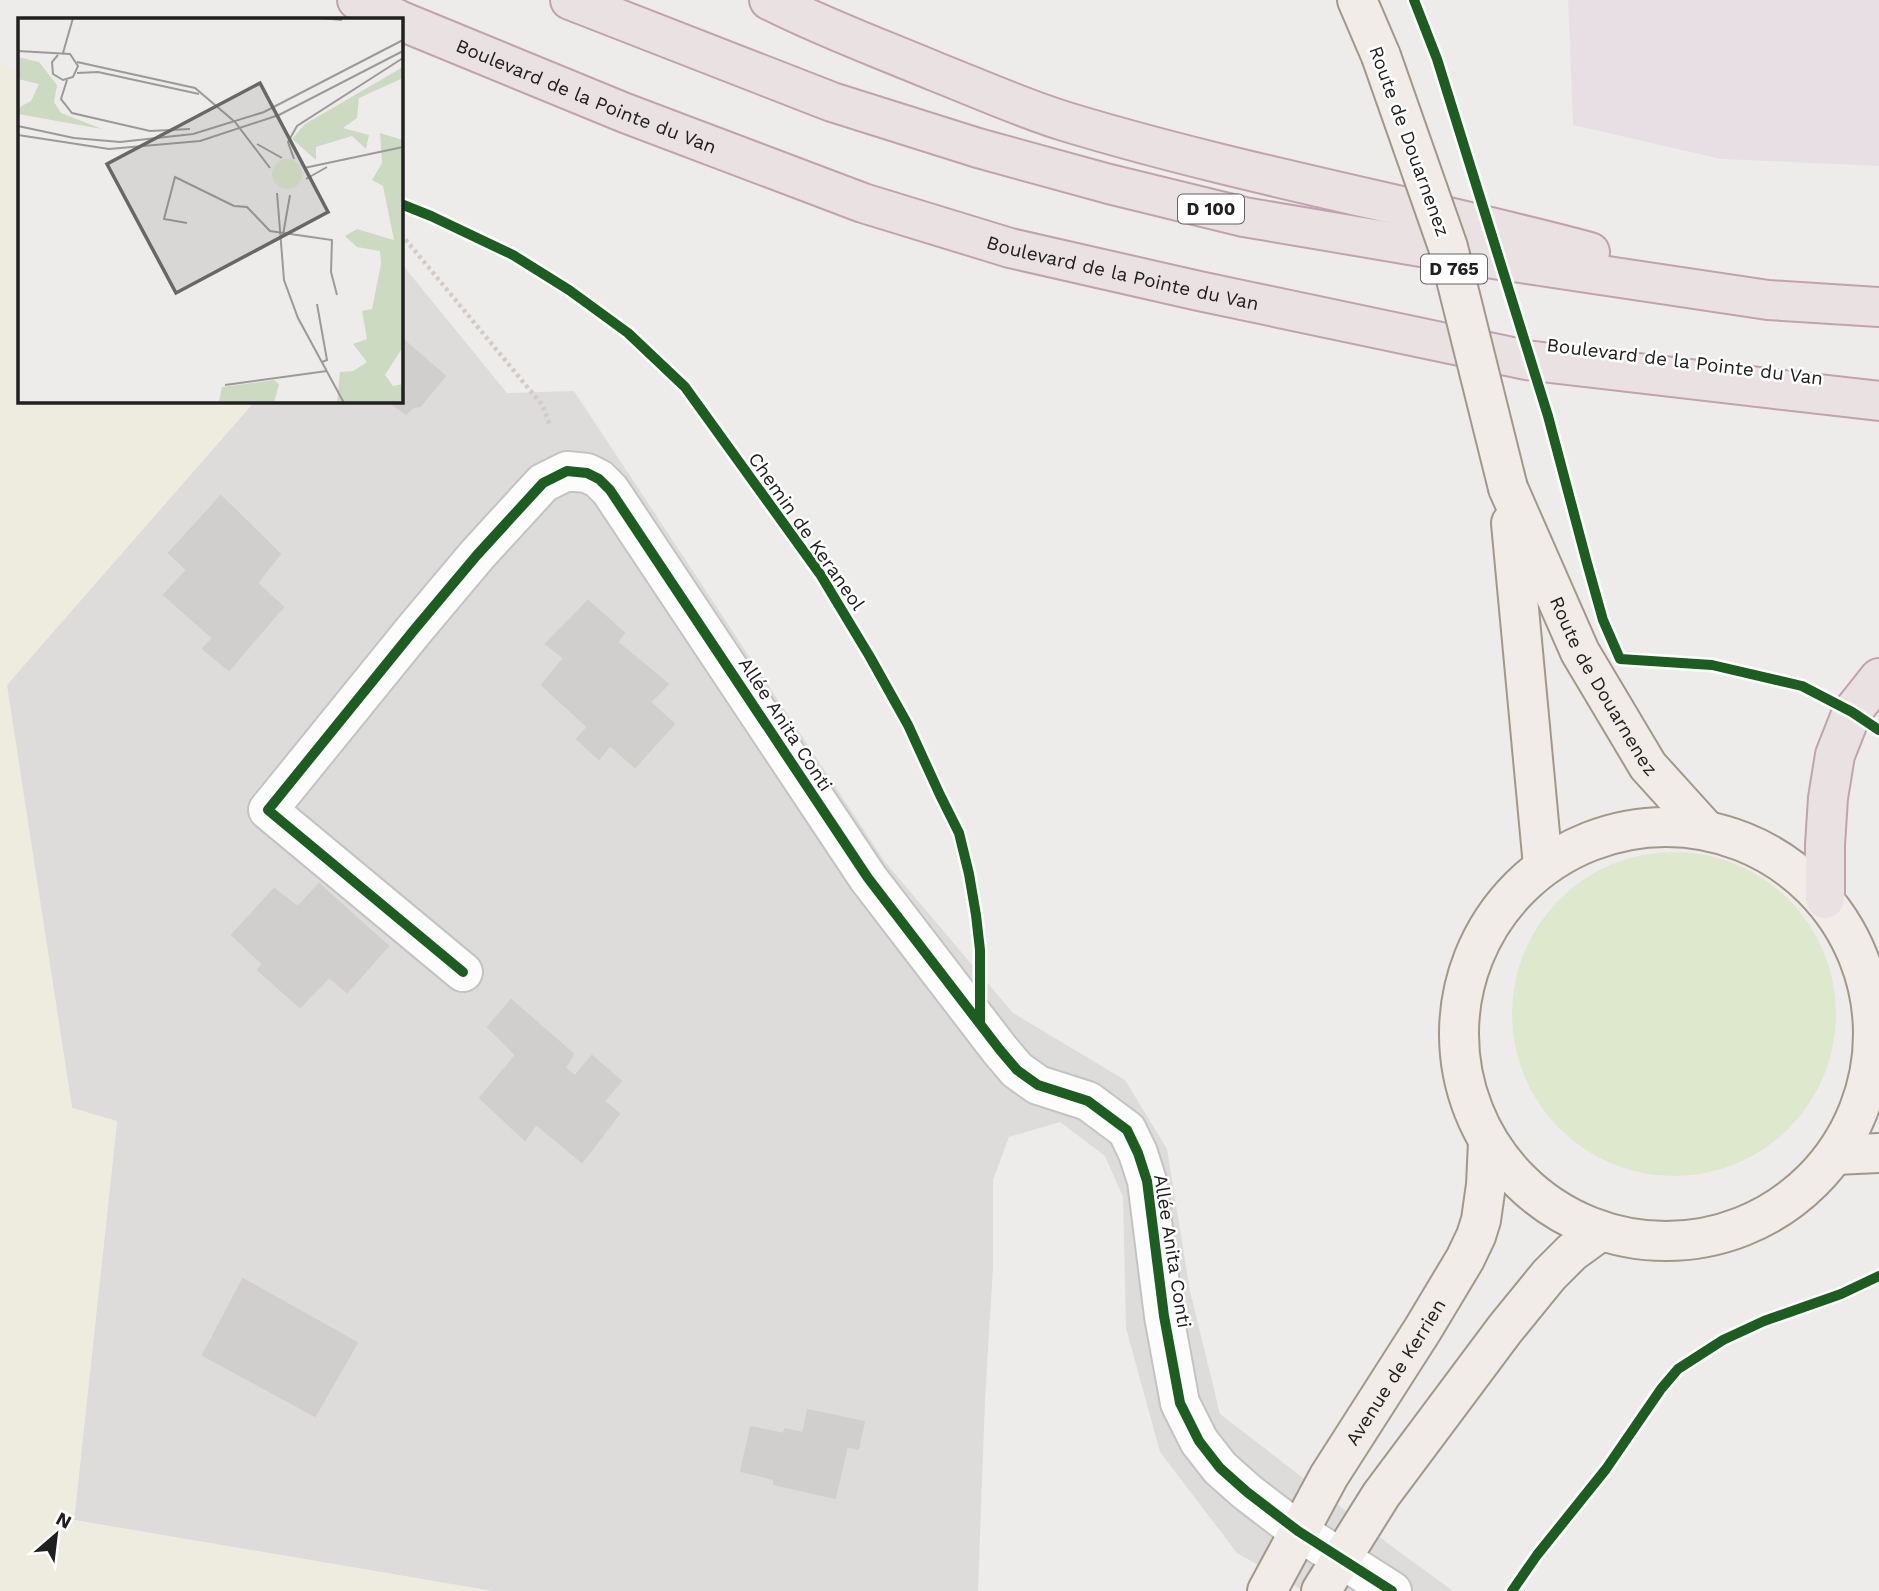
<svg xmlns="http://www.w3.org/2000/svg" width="1879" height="1591" viewBox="0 0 1879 1591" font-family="'Work Sans',sans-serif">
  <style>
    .residential { fill: #dddcdb }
    .industrial { fill: #e7dfe4 }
    .farmland { fill: #edecde }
    .grass { fill: #dde8cc }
    .building { fill: #d1cfcd; stroke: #d1cecc; stroke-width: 2 }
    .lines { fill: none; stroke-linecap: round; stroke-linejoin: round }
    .minor-casing { stroke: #c4c3c2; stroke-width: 42 }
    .major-casing { stroke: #a29889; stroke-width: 42 }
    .highway-casing { stroke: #c0a3ae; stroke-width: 42 }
    .path { stroke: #d6cac9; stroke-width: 4.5; stroke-dasharray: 3.5 3.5; stroke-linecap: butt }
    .minor { stroke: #fcfcfc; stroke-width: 38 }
    .major { stroke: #f1ece7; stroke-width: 38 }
    .highway { stroke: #eae1e3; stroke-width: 38 }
    .major-bridge-casing { stroke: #a29889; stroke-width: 42; stroke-linecap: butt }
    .major-bridge { stroke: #f1ece7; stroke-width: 38 }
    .cycleway-casing { stroke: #fff; stroke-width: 15 }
    .cycleway { stroke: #1b5e20; stroke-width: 10 }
    .labels { text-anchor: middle; stroke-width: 5; stroke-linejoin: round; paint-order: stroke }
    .shield { fill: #fff; stroke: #636363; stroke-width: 2 }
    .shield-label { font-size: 18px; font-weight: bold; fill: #202020 }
    .street-label { font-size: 19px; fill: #202020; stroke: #fff }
    .inset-road { fill: none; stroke: #9c9a99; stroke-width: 2 }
    .view { fill: #686767; fill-opacity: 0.15; stroke: #686767; stroke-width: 3.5 }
    .inset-edge { fill: none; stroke: #202020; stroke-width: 3.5 }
  </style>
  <rect width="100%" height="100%" fill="#eeecea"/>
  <!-- residential -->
  <path class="residential" d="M401,263L507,393L574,391L885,862L1013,1013L1125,1080L1167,1149L1190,1291L1220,1414L1398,1551L1453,1591H1304L1237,1553L1160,1452L1126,1328L1123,1197L1105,1156L1060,1122L1009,1137L993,1180V1268L985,1400L978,1591H492L74,1520L117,1122L72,1108L6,685L255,401H401Z"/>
  <!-- industrial -->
  <path class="industrial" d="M1568,0H1879V166L1721,159L1573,125Z"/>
  <!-- farmland -->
  <path class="farmland" d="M0,63L19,72V401H255L7,685L72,1108L117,1121L74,1520L492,1591H0Z"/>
  <!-- grass -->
  <circle class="grass" cx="1674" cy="1014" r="162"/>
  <!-- building -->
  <g class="building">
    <path d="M401,338L445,376L420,406L413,407L406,414L388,401H401Z"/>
    <path d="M221,496L280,554L257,583L283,607L229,670L203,649L213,638L164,595L187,570L169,553Z"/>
    <path d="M588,601L624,633L617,642L668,684L650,702L674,724L635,767L610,745L599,759L577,739L588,727L542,685L564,658L546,644Z"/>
    <path d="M319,884L388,946L347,992L329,977L300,1007L258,970L263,964L232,935L274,889L298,907Z"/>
    <path d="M511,1000L573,1054L565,1068L575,1076L592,1056L621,1081L604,1101L619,1114L582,1162L536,1124L525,1140L480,1098L516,1055L488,1027Z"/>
    <path d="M243,1279L357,1343L315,1416L203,1355Z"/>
    <path d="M808,1410L864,1422L858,1449L847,1446L835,1498L774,1484V1479L741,1471L751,1427L784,1434L785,1429L803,1433Z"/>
  </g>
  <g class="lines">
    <!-- minor casing -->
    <g class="minor-casing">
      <path id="minor" d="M463,972L268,810L414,630L477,555L543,483L567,471L587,473L599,479L610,490L868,878L1000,1050L1017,1070L1038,1085L1088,1101L1127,1130L1138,1153L1147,1181L1164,1316L1180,1403L1199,1441L1220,1468L1247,1492L1298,1531L1392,1591"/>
    </g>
    <!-- major casing -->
    <g class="major-casing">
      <g id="major">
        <path d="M1357,0L1381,56"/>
        <path id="s1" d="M1508,488L1580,652L1648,766L1706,830"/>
        <path d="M1511,523L1543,866"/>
        <circle cx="1666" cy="1034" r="207"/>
        <path d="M1835,1155L1879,1153"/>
        <path id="s2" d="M1267,1591L1329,1476L1423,1329L1465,1259L1476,1236L1481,1220L1486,1185L1488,1142"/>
        <path d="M1321,1591L1381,1495L1505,1329L1549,1275L1572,1252L1601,1231"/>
      </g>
    </g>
    <!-- highway casing -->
    <g class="highway-casing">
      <g id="highway">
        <path d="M357,0L397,19"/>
        <path d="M570,0L832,102L978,148L1109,184L1244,217L1480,257L1768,300L1879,307"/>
        <path d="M769,0C822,27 879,48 934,71C977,88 1024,109 1067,122C1239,174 1417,206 1590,252"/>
        <path id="s3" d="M401,21L625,113L863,203L1010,248L1199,291L1526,360L1879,401"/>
        <path d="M1825,899V845L1828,798L1835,755L1852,712L1879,678"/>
      </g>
    </g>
    <!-- path -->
    <path class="path" d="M401,234L543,406L550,426"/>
    <!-- minor -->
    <use href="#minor" class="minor"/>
    <!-- major -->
    <use href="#major" class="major"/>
    <!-- highway -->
    <use href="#highway" class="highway"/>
    <!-- major-bridge casing -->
    <g class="major-bridge-casing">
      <path id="major-bridge" d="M1381,56L1448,247L1508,488"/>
    </g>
    <!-- major-bridge -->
    <use href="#major-bridge" class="major-bridge"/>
    <!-- cycleway casing -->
    <g class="cycleway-casing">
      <g id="cycleway">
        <path d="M1414,0L1437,59L1548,416L1587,563L1603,620L1620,659L1712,665L1802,686L1852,712L1879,730"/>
        <path d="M401,204L431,216L513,255L569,290L628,333L685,387L820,574L870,657L908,725L940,795L959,833L969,874L976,915L980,950V1023"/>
        <path d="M463,972L268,810L414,630L477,555L543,483L567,471L587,473L599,479L610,490L868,878L1000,1050L1017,1070L1038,1085L1088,1101L1127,1130L1138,1153L1147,1181L1164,1316L1180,1403L1199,1441L1220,1468L1247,1492L1298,1531L1392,1591"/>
        <path d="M1512,1591L1537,1555L1606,1469L1661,1389L1678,1369L1723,1340L1764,1321L1841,1294L1879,1276"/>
      </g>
    </g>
    <!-- cycleway -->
    <use href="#cycleway" class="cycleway"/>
  </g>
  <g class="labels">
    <!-- shield labels -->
    <g class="shield">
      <rect x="1178" y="194.5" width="66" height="29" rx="5"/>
      <rect x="1421" y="254.5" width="66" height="29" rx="5"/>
    </g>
    <g class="shield-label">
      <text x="1211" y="215">D 100</text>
      <text x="1454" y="275">D 765</text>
    </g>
    <!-- street labels -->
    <g class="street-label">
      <text dy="7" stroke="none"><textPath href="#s3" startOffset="200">Boulevard de la Pointe du Van</textPath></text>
      <text transform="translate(1410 141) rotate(70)" y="7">Route de Douarnenez</text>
      <text dy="7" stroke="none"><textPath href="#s3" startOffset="766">Boulevard de la Pointe du Van</textPath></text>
      <text transform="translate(1685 361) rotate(7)" y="7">Boulevard de la Pointe du Van</text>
      <text transform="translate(807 531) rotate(55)" y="7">Chemin de Keraneol</text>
      <text dy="7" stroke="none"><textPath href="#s1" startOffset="220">Route de Douarnenez</textPath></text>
      <text transform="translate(786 724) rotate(57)" y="7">Allée Anita Conti</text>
      <text transform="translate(1173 1251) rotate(81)" y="7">Allée Anita Conti</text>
      <text dy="7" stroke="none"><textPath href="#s2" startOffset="254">Avenue de Kerrien</textPath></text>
    </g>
  </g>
  <!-- overview -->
  <g transform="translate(18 18)">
    <rect width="385" height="385" fill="#eeecea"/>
    <path d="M254 156a15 15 0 1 1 30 0a15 15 0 1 1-30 0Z" fill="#dde8cc"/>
    <path d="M0,39L21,44L39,67L36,84L43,95L84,111L0,96V90L13,83L21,66L0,61ZM385,49V60L341,80L339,100L325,110L351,117L348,131L334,118L298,129V142L274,121L287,106ZM362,115L385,122V329L367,357L375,368L385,366V385H319L322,354L335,353L349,344L335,326L349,321L344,293L354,291L363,246L362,233L339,229L327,218L339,211L376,222L365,168L354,162L364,145ZM256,362L261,366L256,385L201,383L204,369Z" fill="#ccdac2"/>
    <path class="inset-road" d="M302,0L324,2M0,33L52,36L60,48L55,59L45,62L35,56L34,44L40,37M45,35L55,0M59,44L177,70L217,104L252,150M59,55L80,54L181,76M49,62L43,81L54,95L132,113L172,111M0,108L56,120L102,124L175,116L246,94L385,22M0,117L91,131L182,123L261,97L385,33M239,126L264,140M276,141L270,124L279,108L385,40M286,150L385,129M288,161L309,149M259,175L266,262L280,300L326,385M169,205L146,201L157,159L216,188L229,189L252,213L314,222L313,254L319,277M265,217L272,177M299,286L309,342L304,344M207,367L309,353"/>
    <path class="view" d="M242,65L310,194L158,275L89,146Z"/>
    <rect width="385" height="385" class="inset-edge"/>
  </g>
  <!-- north arrow -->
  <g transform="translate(56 1535) rotate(28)" stroke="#ffffff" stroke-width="5" paint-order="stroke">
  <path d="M0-5L12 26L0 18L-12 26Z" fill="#202020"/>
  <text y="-10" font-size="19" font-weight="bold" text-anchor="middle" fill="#202020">N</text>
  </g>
</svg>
